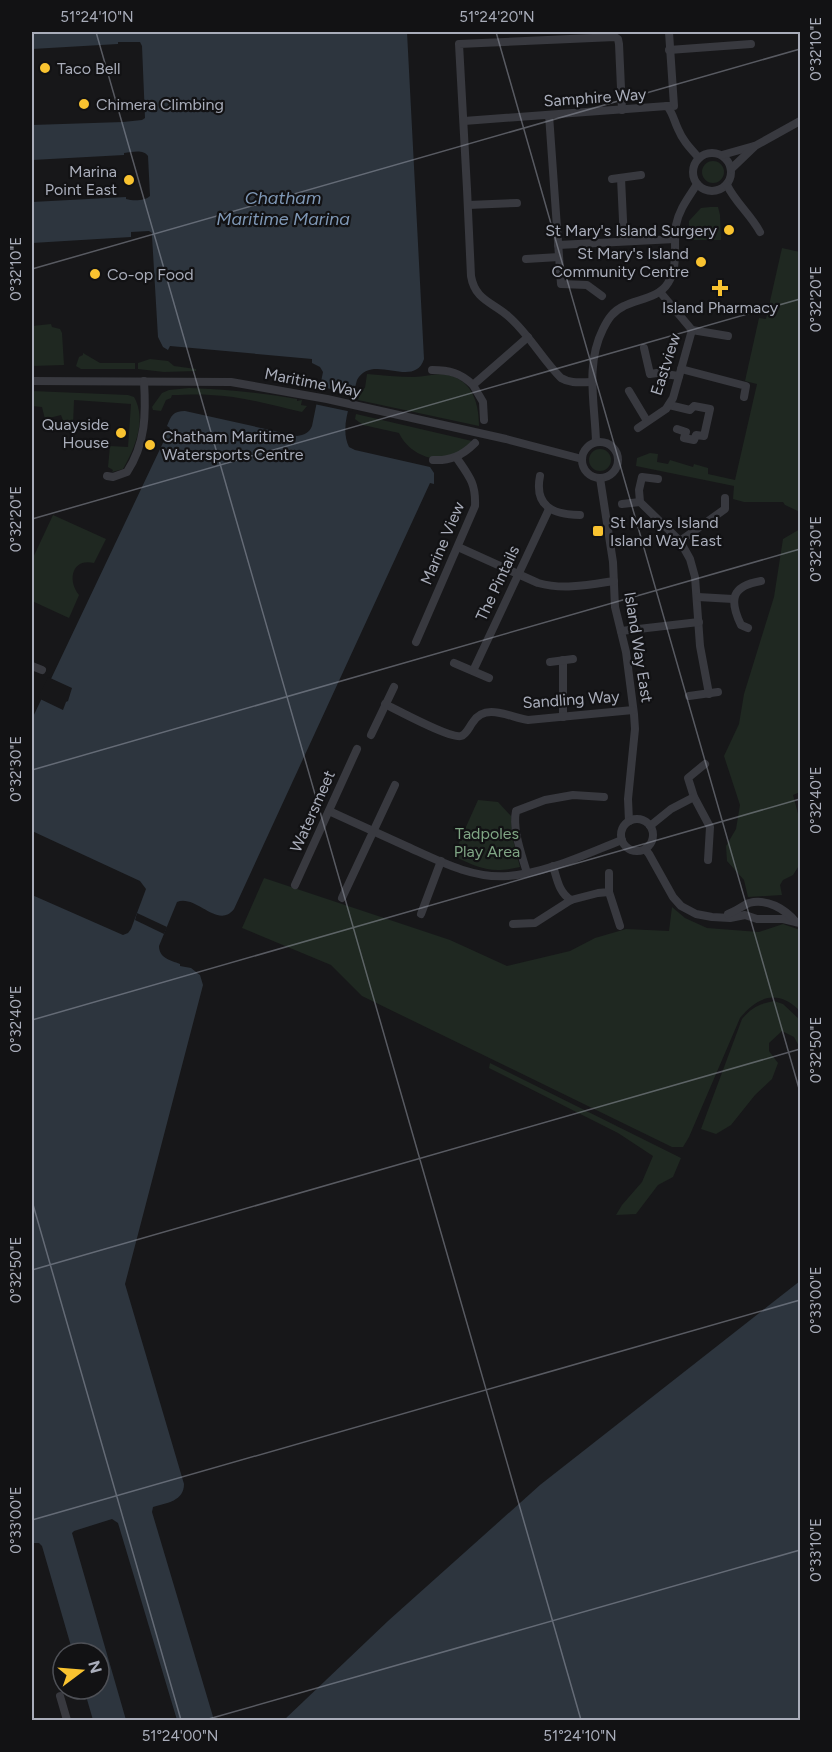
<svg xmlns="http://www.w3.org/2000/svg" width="832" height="1752" viewBox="0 0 832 1752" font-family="Figtree,sans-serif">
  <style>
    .green { fill: #1f2821 }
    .water { fill: #2d353e }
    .pier { fill: #171719 }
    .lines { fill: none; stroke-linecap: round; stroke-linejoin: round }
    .minor { stroke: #38393f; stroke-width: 8 }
    .ticks { fill: none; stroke: #a9adba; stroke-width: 1.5; stroke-opacity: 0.45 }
    .poi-dot { fill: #f9c330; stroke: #121214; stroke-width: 2 }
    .labels { text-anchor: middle; stroke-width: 4.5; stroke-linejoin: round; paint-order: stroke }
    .poi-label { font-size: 16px; fill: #a9adba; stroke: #121214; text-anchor: start }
    .street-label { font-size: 16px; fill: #a9adba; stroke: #121214 }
    .park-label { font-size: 16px; fill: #7fa584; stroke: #121214 }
    .water-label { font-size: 18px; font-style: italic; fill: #7f98b6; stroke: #121214 }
    .neatline { fill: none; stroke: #a9adba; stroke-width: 2 }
    .ticks-label { font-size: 15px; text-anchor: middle; fill: #a9adba }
  </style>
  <rect width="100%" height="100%" fill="#171719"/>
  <!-- green -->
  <g class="green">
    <circle cx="713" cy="172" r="11"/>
    <path d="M710,207H718L720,215L721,240H688L689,221L701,208Z"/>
    <path d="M782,248L800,252V514V512L785,505L783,502H744L733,499L734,486L636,466L637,458L650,453L658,454L657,462L668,464L670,460L693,467L694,464L708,468V474L735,480L757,384L745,381L759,318L766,319Z"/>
    <path d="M51,324L52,327L60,329L62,333L64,365L32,366V326Z"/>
    <path d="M83,353L100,363H135V369H81L76,366L79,357L83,355Z"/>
    <path d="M150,359L168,361L174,366L196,369V371L164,372L138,369V363Z"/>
    <path d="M367,374C382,375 398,377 414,377C423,377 433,374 442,374C471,377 479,401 479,426L358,400L361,390L365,388Z"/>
    <path d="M189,388C225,389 261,393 297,399V401L302,400L301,405L307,406L302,412C272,405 241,396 210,395C197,394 184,395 172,395L171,398L166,400L161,411L153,410L152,407L162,393L169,390Z"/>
    <path d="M32,391L128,395L134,397C147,420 135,448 123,469L112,472L113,470L108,467L110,446L128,447L131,404L74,400L73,426H65L61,415L45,419L42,407L32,406Z"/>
    <path d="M356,414L472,441C466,446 459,454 452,456C431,464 408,452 399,433L363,425L355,419Z"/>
    <circle cx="600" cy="460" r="11"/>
    <path d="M53,515L106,539L94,563C72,558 67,580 79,595L69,618L32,601V560Z"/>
    <path d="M800,529V792L793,795L800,821V864L793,875L783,880L780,885L782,895L748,897L744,880L727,861L726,846L736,829L740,805L724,756L739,724L744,694L774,597L783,539Z"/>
    <path d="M478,800L498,802L511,816L512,836L520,867C490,874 480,868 453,856Z"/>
    <path d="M264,878L450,940L507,966L570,951L595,938L626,929L669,931L672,907L685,918L707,928L759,932L783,924L800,930V1011C778,989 758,996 740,1018L689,1137L683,1147H672L362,996L331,965L242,928Z"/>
    <path d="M774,1001L783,1004L800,1020V1048L794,1037L782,1031L769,1043V1051L778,1063L772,1079L755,1095L731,1125L716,1134L701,1129L742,1019C752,1007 759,1004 774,1001Z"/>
    <path d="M490,1063L681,1158L673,1177L658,1185L636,1214L616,1215L622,1205L642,1182L653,1156L618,1133L489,1068Z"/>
  </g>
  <!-- water -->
  <g class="water">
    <path d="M32,32H407L424,359C414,390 372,352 357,380C352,400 339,427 349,447L355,450L430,467L434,473V484L430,483L234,909C218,930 196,894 177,902L159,946C159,958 170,960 180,964V966L191,968L200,975L203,985L125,1284L184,1484C184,1501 167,1503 153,1507L152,1512L214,1720H177L118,1523L112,1519L74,1531L72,1533L126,1720H93L84,1689H99V1653H73L42,1546L39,1543H32V895L123,935L128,933L131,929L146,889L140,881L32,831V719L170,428L167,426C171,416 173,411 185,411L297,436C304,435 309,433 312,426L323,372L320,367L312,363V359L170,346L168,350L163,347L158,337L152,236V233L149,231L131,232V237L32,243V202L126,197V199C133,201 145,201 150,196L148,156C143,149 133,152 124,153V155L32,160V125L123,122L142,120L145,118L142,46L140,42H118V44L32,49Z"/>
    <path d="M800,1281V1720H284L388,1621L540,1485Z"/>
  </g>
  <!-- pier -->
  <g class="pier">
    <path d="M318,386L356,395L352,412L314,404Z"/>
    <path d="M48,677L72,688L68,701L66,702L63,710L38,698Z"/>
    <path d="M137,913L167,927L164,934L135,920Z"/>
  </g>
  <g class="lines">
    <!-- minor -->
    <g class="minor">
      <path d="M669,50L751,44"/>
      <path d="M667,106H674L669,32"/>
      <path d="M549,115L561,284L587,285L602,296"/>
      <path d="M464,121L667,106C673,113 674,121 678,129C683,141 690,148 699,158"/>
      <circle cx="712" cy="172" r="19"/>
      <path d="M722,155L754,146"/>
      <path d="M731,169L755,146L800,121"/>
      <path d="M621,178L624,241"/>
      <path d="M612,179L641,175"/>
      <path d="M727,185C735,202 751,215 760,232"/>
      <path d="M468,205L517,203"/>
      <path d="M558,245L675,239"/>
      <path d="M526,259L559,257"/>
      <path d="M660,292L692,330L728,336"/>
      <path d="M644,348L650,374L657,373L679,376"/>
      <path d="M681,369L746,386L744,397"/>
      <path d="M432,370C449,370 461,373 473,385"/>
      <path d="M32,381L231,382L327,399L506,439L582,459"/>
      <path d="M592,382C581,382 571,384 561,378C542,359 529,334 508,316C492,302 475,300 471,276L467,189L459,44L615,37L618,39L619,44L622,110"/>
      <path d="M629,391L647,421"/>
      <path d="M669,405L690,410L694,406L710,409L704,436L696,435L694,440L684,438L686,432L677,429"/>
      <path d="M484,420L483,402L473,385L528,337"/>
      <path d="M638,428L666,409L673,398L692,330"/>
      <path d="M596,442C595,404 585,365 603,329C608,319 613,311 624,306C638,299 659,298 668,283C679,266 673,245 676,225C679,209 689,197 697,184"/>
      <circle cx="600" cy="460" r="18"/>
      <path d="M433,460C450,461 462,456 475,443"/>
      <path d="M107,476L113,477L127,472C146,443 146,413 144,381"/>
      <path d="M540,476C534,506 553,515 580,515"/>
      <path d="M600,478L613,562L615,607L626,652L634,714L635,729L628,799L629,821"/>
      <path d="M640,502L639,490L642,477L658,479"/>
      <path d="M622,504L640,502L680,541L690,559L695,577L700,646L709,694"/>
      <path d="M680,541L725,509V498"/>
      <path d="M458,547L538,583C563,590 588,585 614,581"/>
      <path d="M698,597L733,599"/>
      <path d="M748,628L741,625C729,600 731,586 761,581"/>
      <path d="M621,631L699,622"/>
      <path d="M416,642L475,506C476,483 469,476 456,457"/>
      <path d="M563,660V717"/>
      <path d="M550,662L573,659"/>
      <path d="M454,663L489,678"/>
      <path d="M32,666L42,670"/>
      <path d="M473,671L549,509"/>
      <path d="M689,696L718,692"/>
      <path d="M385,704C397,710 451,739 461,736C467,734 469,727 473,722C486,702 511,718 528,720L633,710"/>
      <path d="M371,735L394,687"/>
      <path d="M705,764L688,778L694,797L710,827L708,860"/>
      <path d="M329,811C355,823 382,835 408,847C439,861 473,879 508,876C547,873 586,854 622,840"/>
      <circle cx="637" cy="835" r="16"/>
      <path d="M650,826L671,809L694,797"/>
      <path d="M645,849L649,854L673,897L681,906L696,914L712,917L730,918L745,915L757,919H783L800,923"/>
      <path d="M553,866C557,879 559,893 571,900"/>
      <path d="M527,873C522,855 512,830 516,811L545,800L573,795L604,797"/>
      <path d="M295,885L357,749"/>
      <path d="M609,892L620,926"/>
      <path d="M342,898L395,785"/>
      <path d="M421,914L441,861"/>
      <path d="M728,914C736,911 742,906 749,903C767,898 785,909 796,922"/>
      <path d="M513,924L535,923L571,900L598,893L609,892V873"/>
      <path d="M60,1696L67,1720"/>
    </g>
  </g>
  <!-- ticks -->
  <path class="ticks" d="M96,32L581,1720M496,32L800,1092M32,269L800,49M32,519L800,299M32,770L800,549M32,1020L800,799M32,1201L181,1720M32,1270L800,1049M32,1520L800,1300M205,1720L800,1550"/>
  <!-- markers -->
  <g class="poi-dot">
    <circle cx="45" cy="68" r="6"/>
    <circle cx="84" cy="104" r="6"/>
    <circle cx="129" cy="180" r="6"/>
    <circle cx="729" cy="230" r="6"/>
    <circle cx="701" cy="262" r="6"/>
    <circle cx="95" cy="274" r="6"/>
    <path d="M717 279h6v6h6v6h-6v6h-6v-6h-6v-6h6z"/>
    <circle cx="121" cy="433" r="6"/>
    <circle cx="150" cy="445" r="6"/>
    <rect x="592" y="525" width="12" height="12" rx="3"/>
  </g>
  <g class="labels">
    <!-- poi labels -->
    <g class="poi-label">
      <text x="57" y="74">Taco Bell</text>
      <text x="96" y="110">Chimera Climbing</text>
      <text x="117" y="177" text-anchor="end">Marina<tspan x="117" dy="18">Point East</tspan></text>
      <text x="717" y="236" text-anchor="end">St Mary's Island Surgery</text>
      <text x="689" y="259" text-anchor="end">St Mary's Island<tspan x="689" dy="18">Community Centre</tspan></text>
      <text x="107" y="280">Co-op Food</text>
      <text x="720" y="313" text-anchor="middle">Island Pharmacy</text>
      <text x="109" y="430" text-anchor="end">Quayside<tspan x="109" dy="18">House</tspan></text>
      <text x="162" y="442">Chatham Maritime<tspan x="162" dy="18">Watersports Centre</tspan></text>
      <text x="610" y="528">St Marys Island<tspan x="610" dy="18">Island Way East</tspan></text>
    </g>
    <!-- street labels -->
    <g class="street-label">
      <text transform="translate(595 97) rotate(-4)" y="6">Samphire Way</text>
      <text transform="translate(665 364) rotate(-72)" y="6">Eastview</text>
      <text transform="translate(313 382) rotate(11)" y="6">Maritime Way</text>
      <text transform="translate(442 543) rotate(-67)" y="6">Marine View</text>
      <text transform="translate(497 583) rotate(-65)" y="6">The Pintails</text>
      <text transform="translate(639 647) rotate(81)" y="6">Island Way East</text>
      <text transform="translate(571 699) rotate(-4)" y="6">Sandling Way</text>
      <text transform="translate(312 811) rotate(-66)" y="6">Watersmeet</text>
    </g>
    <!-- park labels -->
    <g class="park-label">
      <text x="487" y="839">Tadpoles<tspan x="487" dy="18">Play Area</tspan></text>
    </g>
    <!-- water labels -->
    <g class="water-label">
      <text x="283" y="204">Chatham<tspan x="283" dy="21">Maritime Marina</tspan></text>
    </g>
  </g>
  <!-- border -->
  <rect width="832" height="1752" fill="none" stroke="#121214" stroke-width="66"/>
  <!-- north arrow -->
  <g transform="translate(81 1671) rotate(74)"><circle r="28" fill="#121214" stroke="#4e5056" stroke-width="1.5"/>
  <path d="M0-4.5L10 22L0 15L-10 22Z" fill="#f9c330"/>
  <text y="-9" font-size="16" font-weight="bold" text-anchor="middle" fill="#a9adba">N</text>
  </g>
  <rect x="33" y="33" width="766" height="1686" class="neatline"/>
  <g class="ticks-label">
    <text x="97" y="22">51°24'10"N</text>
    <text x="497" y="22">51°24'20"N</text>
    <text transform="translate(816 49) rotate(-90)" y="5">0°32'10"E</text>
    <text transform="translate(16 269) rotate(-90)" y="5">0°32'10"E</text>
    <text transform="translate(816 299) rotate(-90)" y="5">0°32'20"E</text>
    <text transform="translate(16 519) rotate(-90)" y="5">0°32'20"E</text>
    <text transform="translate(816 549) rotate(-90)" y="5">0°32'30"E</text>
    <text transform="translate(16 769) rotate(-90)" y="5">0°32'30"E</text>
    <text transform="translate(816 800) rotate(-90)" y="5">0°32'40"E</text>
    <text transform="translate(16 1019) rotate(-90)" y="5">0°32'40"E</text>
    <text transform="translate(816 1050) rotate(-90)" y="5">0°32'50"E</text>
    <text transform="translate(16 1270) rotate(-90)" y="5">0°32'50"E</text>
    <text transform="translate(816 1300) rotate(-90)" y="5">0°33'00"E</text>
    <text transform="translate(16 1520) rotate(-90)" y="5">0°33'00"E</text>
    <text transform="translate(816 1550) rotate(-90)" y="5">0°33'10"E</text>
    <text x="180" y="1741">51°24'00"N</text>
    <text x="580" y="1741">51°24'10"N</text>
  </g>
</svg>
